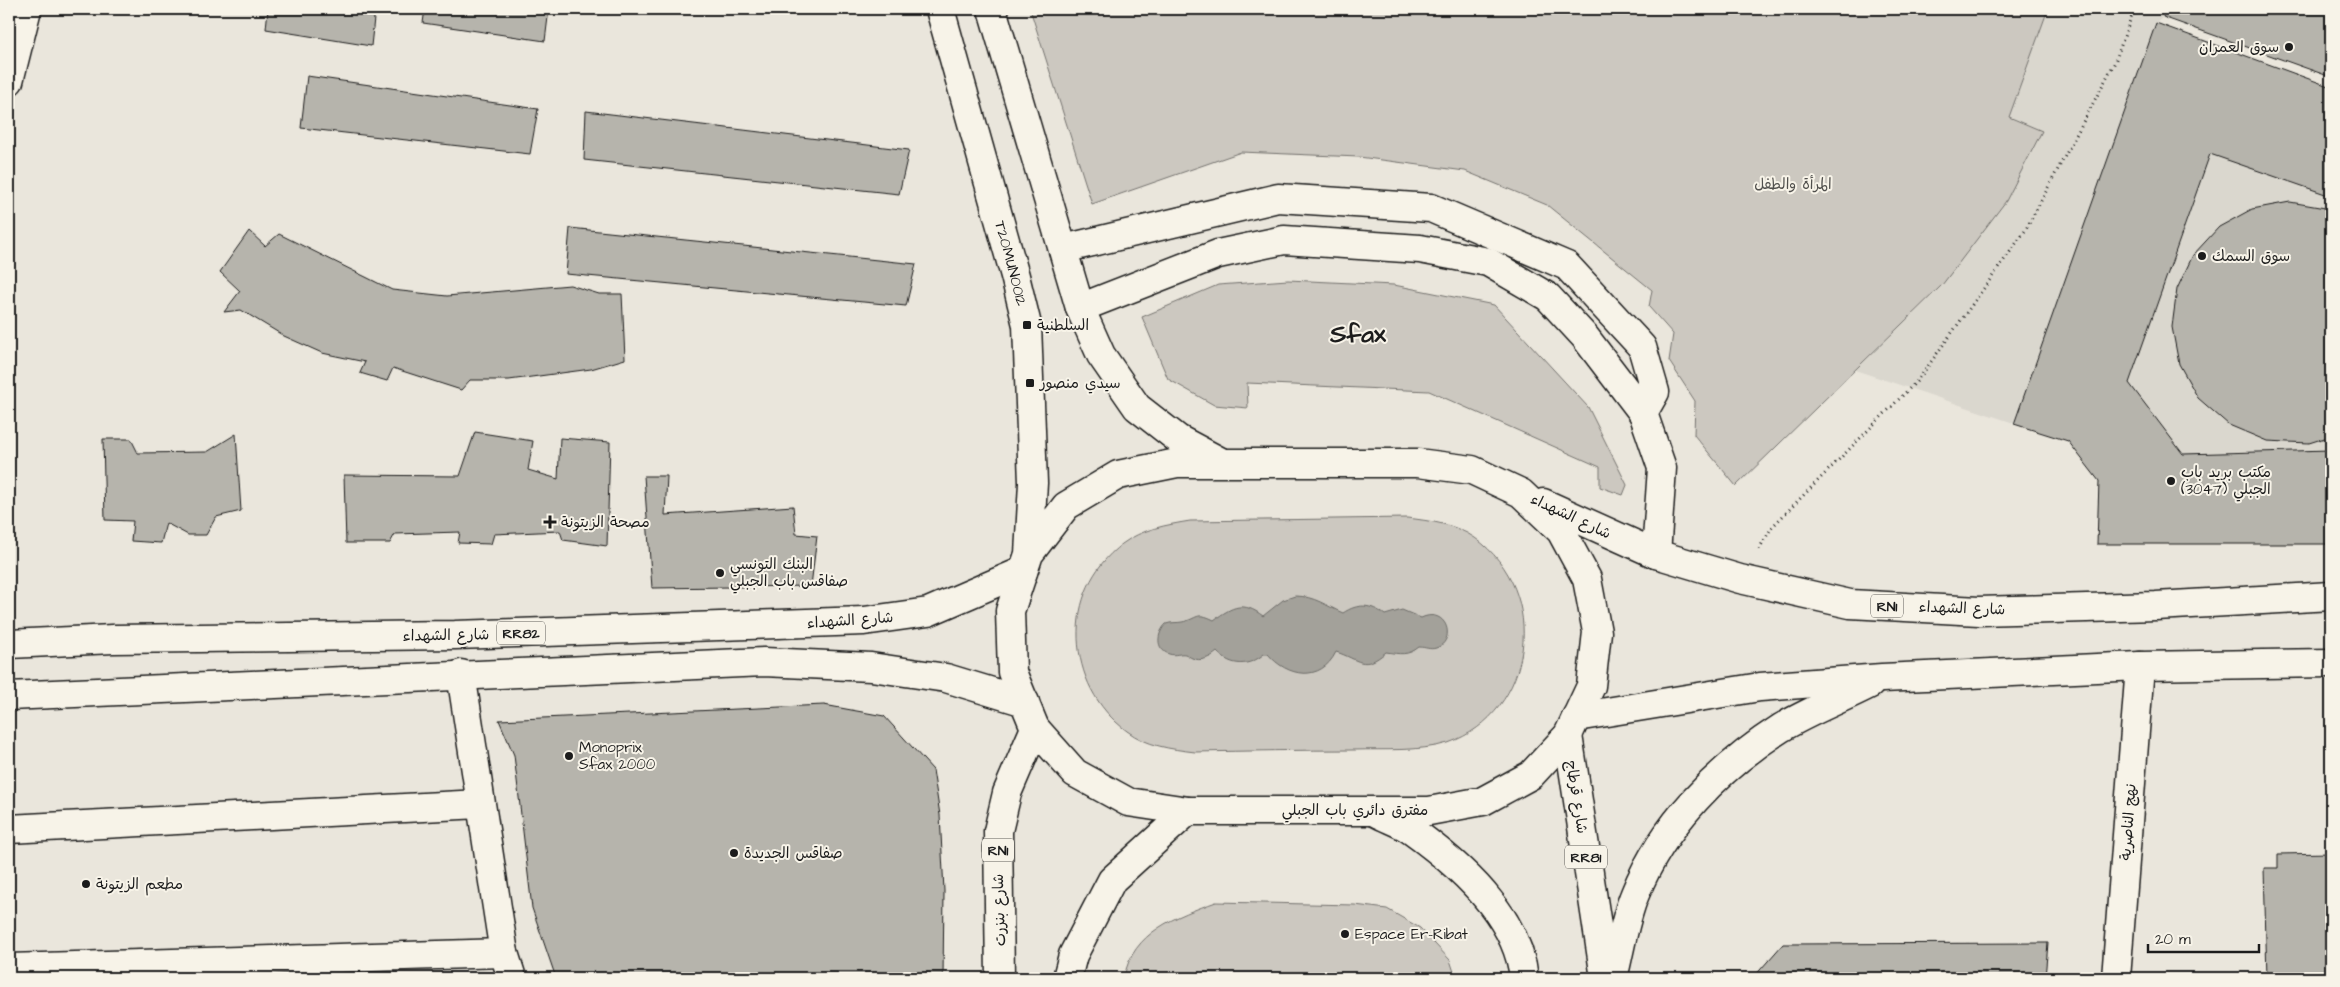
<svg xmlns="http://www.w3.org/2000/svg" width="2340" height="987" viewBox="0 0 2340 987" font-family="'Architects Daughter','Playpen Sans Arabic',sans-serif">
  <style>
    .built { fill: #dad7ce }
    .green { fill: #ccc8c0; stroke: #74726e }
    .water { fill: #a3a19a; stroke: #6d6c68 }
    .building { fill: #b6b4ac; stroke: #1c1c1c }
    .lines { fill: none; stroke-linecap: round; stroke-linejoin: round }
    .minor-casing { stroke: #1c1c1c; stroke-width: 31 }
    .major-casing { stroke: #1c1c1c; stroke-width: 31 }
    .path { stroke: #1c1c1c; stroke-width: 3; stroke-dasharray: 1 4; stroke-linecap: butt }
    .minor { stroke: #f7f3e8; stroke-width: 28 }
    .major { stroke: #f7f3e8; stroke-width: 28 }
    .poi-dot { fill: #1c1c1c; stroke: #f7f3e8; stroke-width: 2 }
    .labels { text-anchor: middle; stroke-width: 4; stroke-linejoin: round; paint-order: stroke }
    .shield { fill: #f7f3e8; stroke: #5e5c59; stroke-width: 1 }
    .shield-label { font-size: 14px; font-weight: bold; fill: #1c1c1c }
    .poi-label { font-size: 15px; fill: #1c1c1c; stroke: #f7f3e8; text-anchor: start }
    .park-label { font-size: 15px; fill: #51504d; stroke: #f7f3e8 }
    .street-label { font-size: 15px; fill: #1c1c1c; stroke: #f7f3e8 }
    .town-label { font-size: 25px; font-weight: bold; fill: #1c1c1c; stroke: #f7f3e8 }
  </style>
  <rect width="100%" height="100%" fill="#eae6dc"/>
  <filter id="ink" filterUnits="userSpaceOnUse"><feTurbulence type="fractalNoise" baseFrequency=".02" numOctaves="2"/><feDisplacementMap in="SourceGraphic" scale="10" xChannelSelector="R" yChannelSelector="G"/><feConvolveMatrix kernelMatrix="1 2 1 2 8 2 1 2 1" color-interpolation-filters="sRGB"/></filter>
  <g filter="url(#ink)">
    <!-- built -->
    <path class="built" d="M2048,9H2166L2163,17L2156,23L2331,87V544H2097L2099,481L2068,441L1855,370L1942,285L2041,131L2009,117Z"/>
    <!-- green -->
    <g class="green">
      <path d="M1030,9H2048L2009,117L2042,131L2006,201L1942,285L1736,486L1694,435L1695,401L1669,361L1673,334L1649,307L1652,290L1547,205L1465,171L1359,157L1241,152L1092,204Z"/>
      <path d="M1288,280L1394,285L1494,305L1588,407L1627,485L1623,495L1600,487V467L1429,391L1247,383L1248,408L1214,405L1168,379L1142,317L1218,285Z"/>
      <path d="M1407,518C1431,521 1455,524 1475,538C1550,591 1535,713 1448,743C1418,752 1384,749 1354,750C1301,750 1248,751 1195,752C1170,749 1147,746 1127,731C1065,686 1060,591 1122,544C1142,529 1166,525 1190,521Z"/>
      <path d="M1216,902L1355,905L1387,909L1420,928L1450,960L1456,978H1124C1132,932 1177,916 1216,902Z"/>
    </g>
    <!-- water -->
    <path class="water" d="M1295,596C1315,596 1326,606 1343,613C1358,603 1371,604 1385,615L1402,610L1421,618C1447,606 1457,641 1436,648C1430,650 1425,647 1419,647C1408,656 1400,654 1386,652C1363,672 1359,659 1336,652C1321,683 1287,677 1268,654H1264C1249,667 1231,667 1217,652C1210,658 1201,662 1192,658C1191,658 1186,654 1185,654C1180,653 1175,656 1169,654C1155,649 1157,633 1166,624C1171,622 1177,623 1182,622C1198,619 1196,611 1214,620C1233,606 1243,601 1263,616L1283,600Z"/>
    <!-- building -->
    <g class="building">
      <path d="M268,9H375L371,46L266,29Z"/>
      <path d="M425,9H549L545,41L423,23Z"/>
      <path d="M2166,9H2331V77L2163,17Z"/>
      <path d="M2156,23L2331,87V196L2210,154L2129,383L2183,454L2331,450V544H2097L2099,481L2068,441L2014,424Z"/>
      <path d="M307,76L538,109L530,154L301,128Z"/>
      <path d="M586,111L909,150L899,194L584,160Z"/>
      <path d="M2290,202L2331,209V436L2309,443L2267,441L2229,425L2198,398L2179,364L2172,327L2177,289L2193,255L2219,227L2252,209Z"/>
      <path d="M570,228L916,264L906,306L566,274Z"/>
      <path d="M249,231L265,246L279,234L392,290L447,296L570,285L599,294H622L625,359L591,369L509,380H470L461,390L393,368L387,381L360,373L365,362L322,353L284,336L241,310L224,312L240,291L220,272Z"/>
      <path d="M475,432L533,441L528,470L558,479L560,438L610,442L607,546L563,540L560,531L494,534L491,544L458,543L460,532L395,534L390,543H346L344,475L460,476Z"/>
      <path d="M236,434L241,511L216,517L206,535H188L166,523L161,543L131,541L133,521L105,520L103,439H131L138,453L207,452Z"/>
      <path d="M644,476H667L665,515L793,506L796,534L817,536L811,586L652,588Z"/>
      <path d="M824,705L884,716L933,770L940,815L944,891L943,978H556L532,908L514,755L499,720Z"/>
      <path d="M2331,853V978H2267L2264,868H2278V854Z"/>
      <path d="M2048,943L2045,978H1753L1783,944Z"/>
    </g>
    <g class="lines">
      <!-- minor casing -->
      <g class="minor-casing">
        <g id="minor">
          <path d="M9,81L27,9"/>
          <path d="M1063,249L1278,198L1431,208L1567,266L1642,347L1655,392L1643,413"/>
          <path d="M1080,308L1218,254L1284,240L1420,249L1488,262L1548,297L1585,337L1643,413L1662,468L1656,554"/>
          <path d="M461,674L504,953L512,978"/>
          <path d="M9,829L480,804"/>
          <path d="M9,968L504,953"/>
          <path d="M2116,978L2140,666"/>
        </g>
      </g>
      <!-- major casing -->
      <g class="major-casing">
        <g id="major">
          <path id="s1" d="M940,9L1015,276L1027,325L1033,483L1029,554L1010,611L1012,672L1035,728L1075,773L1128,802L1188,811H1429L1483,801L1531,775L1568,735L1591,686L1597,632L1587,579L1561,531L1521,493L1472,470L1418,463H1177L1118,475L1066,506L1029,554"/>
          <path d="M992,9L1080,308L1101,355L1137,407L1178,439L1221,462"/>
          <path d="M1543,503L1656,554L1740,579L1850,604L1979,611L2156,606L2331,596"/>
          <path d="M9,644L113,639L455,635L864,621L928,612L1023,571"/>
          <path d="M9,696L764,662L871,667L946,678L1025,702"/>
          <path d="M1576,717L1760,687L1882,678L2140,666L2331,663"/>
          <path d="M1568,735L1605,978"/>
          <path d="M1377,813C1388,819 1401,823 1411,830C1460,865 1518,916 1524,978"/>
          <path d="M1000,978L998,831L1007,793L1035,728"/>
          <path d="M1067,978L1073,955L1112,880L1188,811"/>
          <path d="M1613,978C1620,951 1624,920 1635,894C1663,824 1719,768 1781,728C1809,711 1841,699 1870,684"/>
        </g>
      </g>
      <!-- path -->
      <path class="path" d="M1759,549L1772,527L1918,380L2025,231L2115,62L2134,9"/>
      <!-- minor -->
      <use href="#minor" class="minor"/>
      <!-- major -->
      <use href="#major" class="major"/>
    </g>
  </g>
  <!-- markers -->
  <g class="poi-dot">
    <circle cx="2289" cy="47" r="5"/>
    <circle cx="2202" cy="256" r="5"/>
    <rect x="1022" y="320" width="10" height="10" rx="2.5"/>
    <rect x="1025" y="378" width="10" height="10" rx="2.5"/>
    <circle cx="2171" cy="481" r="5"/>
    <path d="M547.5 514.5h5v5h5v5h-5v5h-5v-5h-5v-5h5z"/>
    <circle cx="720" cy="573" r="5"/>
    <circle cx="569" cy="756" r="5"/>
    <circle cx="734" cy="853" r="5"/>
    <circle cx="86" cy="884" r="5"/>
    <circle cx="1345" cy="934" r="5"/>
  </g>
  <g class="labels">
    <!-- shield labels -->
    <g class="shield">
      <rect x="1871" y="594.5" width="32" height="23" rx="4"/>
      <rect x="497" y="621.5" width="48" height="23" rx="4"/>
      <rect x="982" y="838.5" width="32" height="23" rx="4"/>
      <rect x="1565" y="845.5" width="42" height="23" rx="4"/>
    </g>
    <g class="shield-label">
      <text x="1887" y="611">RN1</text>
      <text x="521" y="638">RR82</text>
      <text x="998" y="855">RN1</text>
      <text x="1586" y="862">RR81</text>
    </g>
    <!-- poi labels -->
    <g class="poi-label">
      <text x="2279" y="52" text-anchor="end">سوق العمران</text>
      <text x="2212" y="261">سوق السمك</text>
      <text x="1037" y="330">السلطنية</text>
      <text x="1040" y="388">سيدي منصور</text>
      <text x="2181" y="477">مكتب بريد باب<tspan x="2181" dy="17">الجبلي (3047)</tspan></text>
      <text x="561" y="527">مصحة الزيتونة</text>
      <text x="730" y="569">البنك التونسي<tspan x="730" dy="17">صفاقس باب الجبلي</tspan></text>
      <text x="579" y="752">Monoprix<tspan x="579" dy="17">Sfax 2000</tspan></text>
      <text x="744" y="858">صفاقس الجديدة</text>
      <text x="96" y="889">مطعم الزيتونة</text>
      <text x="1355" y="939">Espace Er-Ribat</text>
    </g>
    <!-- park labels -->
    <g class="park-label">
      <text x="1793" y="189">المرأة والطفل</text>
    </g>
    <!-- street labels -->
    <g class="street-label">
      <text dy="5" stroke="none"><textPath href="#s1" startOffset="264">T20MUN0012</textPath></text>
      <text transform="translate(1571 516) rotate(25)" y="5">شارع الشهداء</text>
      <text transform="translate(1962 608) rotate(2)" y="5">شارع الشهداء</text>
      <text transform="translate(850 620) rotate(-4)" y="5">شارع الشهداء</text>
      <text transform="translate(446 635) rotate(-1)" y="5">شارع الشهداء</text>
      <text transform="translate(1577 797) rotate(81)" y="5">شارع قرطاج</text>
      <text x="1355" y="815">مفترق دائري باب الجبلي</text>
      <text transform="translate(2128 822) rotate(-86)" y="5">نهج الناصرية</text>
      <text transform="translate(999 910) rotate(-92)" y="5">شارع بنزرت</text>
    </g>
    <!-- town labels -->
    <g class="town-label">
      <text x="1358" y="342">Sfax</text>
    </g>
  </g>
  <!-- margin -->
  <rect width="2340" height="987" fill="none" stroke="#f7f3e8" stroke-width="30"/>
  <rect x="15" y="15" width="2310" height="957" fill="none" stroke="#1c1c1c" stroke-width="2" filter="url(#ink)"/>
  <!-- scale -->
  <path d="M2148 944v8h111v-8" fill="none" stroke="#1c1c1c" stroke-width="2.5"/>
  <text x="2155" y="944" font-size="15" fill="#1c1c1c" stroke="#f7f3e8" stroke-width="4" paint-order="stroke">20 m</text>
</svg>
